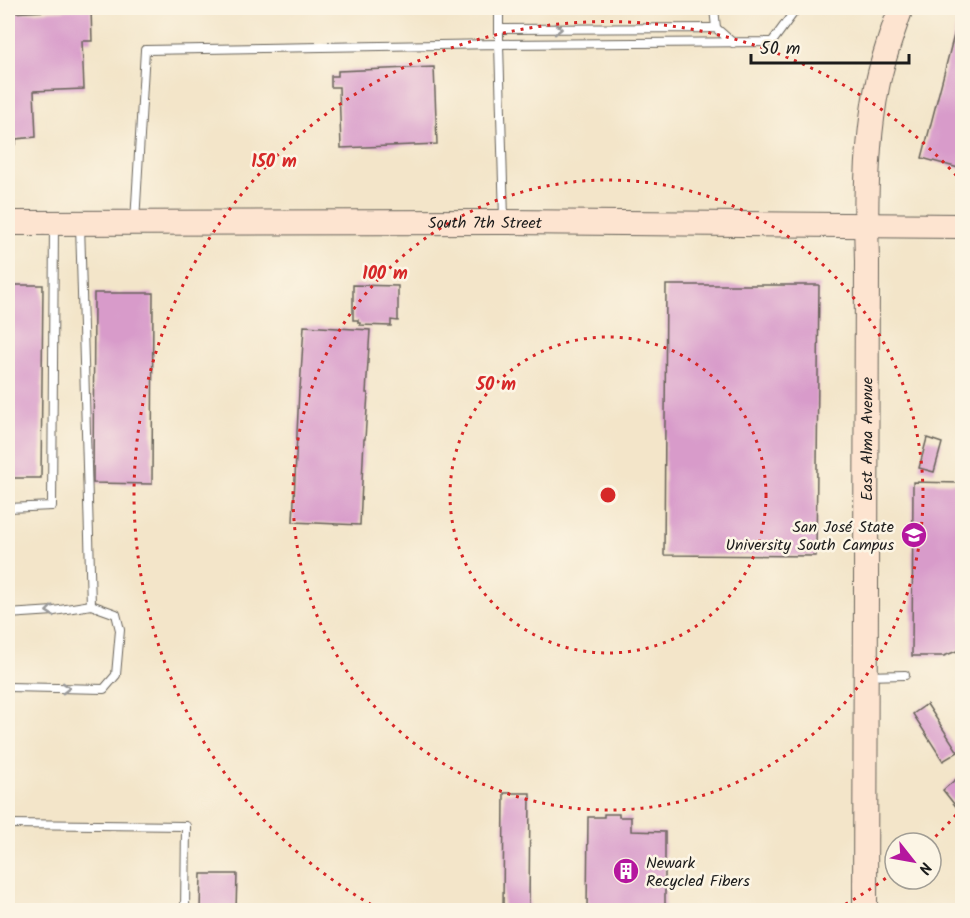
<svg xmlns="http://www.w3.org/2000/svg" width="970" height="918" viewBox="0 0 970 918" font-family="Kalam,sans-serif">
  <style>
    .building { fill: #d89bca }
    .lines { fill: none; stroke-linecap: round; stroke-linejoin: round }
    .lane-casing { stroke: #676259; stroke-width: 10 }
    .secondary-casing { stroke: #676259; stroke-width: 26 }
    .lane { stroke: #fff; stroke-width: 8 }
    .secondary { stroke: #fde4d0; stroke-width: 24 }
    .oneway { stroke: #999 }
    .ring { fill: none; stroke: #d62828; stroke-width: 3; stroke-dasharray: 3 6 }
    .labels { text-anchor: middle; stroke-width: 5; stroke-linejoin: round; paint-order: stroke }
    .street-label { font-size: 16px; fill: #1c1c1c; stroke: #fcf5e5 }
    .poi-label { font-size: 16px; fill: #1c1c1c; stroke: #fcf5e5; text-anchor: end }
    .centre { fill: #d62828; stroke: #fcf5e5; stroke-width: 3 }
    .ring-label { font-size: 18px; text-anchor: middle; font-weight: bold; fill: #d62828; stroke: #fcf5e5; stroke-width: 5; stroke-linejoin: round; paint-order: stroke }
  </style>
  <rect width="100%" height="100%" fill="#fcf5e5"/>
  <filter id="ink" filterUnits="userSpaceOnUse"><feTurbulence type="fractalNoise" baseFrequency=".0167" numOctaves="2"/><feDisplacementMap in="SourceGraphic" scale="12" xChannelSelector="R" yChannelSelector="G"/><feConvolveMatrix kernelMatrix="1 2 1 2 8 2 1 2 1" color-interpolation-filters="sRGB"/></filter>
  <filter id="wash" filterUnits="userSpaceOnUse"><feTurbulence type="fractalNoise" baseFrequency=".008" numOctaves="4" result="noise"/><feDisplacementMap in="SourceGraphic" scale="24" xChannelSelector="R" yChannelSelector="G"/><feGaussianBlur stdDeviation="1.35" result="paint"/><feColorMatrix in="noise" values="0 0 0 0 0 0 0 0 0 0 0 0 0 0 0 0 0 1.4 0 .05"/><feComposite in="paint" operator="in"/></filter>
  <g filter="url(#wash)">
    <rect width="100%" height="100%" fill="#f3e5c9"/>
    <g id="blocks">
      <!-- building -->
      <g class="building">
        <path d="M961,8H962V169L922,158Z"/>
        <path d="M91,9L92,41H82L84,89L34,91L36,137L16,139V144L8,145V13Z"/>
        <path d="M434,67L437,144L341,148L339,87H331V76H338V71Z"/>
        <path d="M8,285H43L41,478H8Z"/>
        <path d="M353,285L398,286V321L391,320V326L360,325V323H358V320H353Z"/>
        <path d="M666,285H819L816,556L664,555Z"/>
        <path d="M94,293H153L152,484L93,483Z"/>
        <path d="M304,326L370,330L366,393H368L365,439H364L360,525L293,522L299,390L300,389Z"/>
        <path d="M927,438L942,443L934,472L919,468Z"/>
        <path d="M962,481V649L944,656H912L913,482L960,483Z"/>
        <path d="M927,704L958,752L943,761L913,714Z"/>
        <path d="M962,774V814L943,790Z"/>
        <path d="M504,793H530L529,910H503Z"/>
        <path d="M604,814H619V817H631V831L665,832V910H587L588,817H604Z"/>
        <path d="M201,874H237L236,910H200Z"/>
      </g>
    </g>
  </g>
  <g filter="url(#ink)">
    <use href="#blocks" fill-opacity="0" stroke="#676259" stroke-width="1.5"/>
    <g class="lines">
      <!-- lane casing -->
      <g class="lane-casing">
        <g id="lane">
          <path d="M499,8V44L772,42L797,8"/>
          <path d="M714,8L716,28"/>
          <path d="M499,29L716,28L733,43"/>
          <path d="M135,222L145,50L499,44L504,219"/>
          <path d="M80,224L91,605"/>
          <path d="M8,508L52,506L54,224"/>
          <path d="M8,614L54,611L91,605L116,614L120,630L116,675L104,689L8,687"/>
          <path d="M866,676L905,675"/>
          <path d="M8,824L186,826L185,910"/>
        </g>
      </g>
      <!-- secondary casing -->
      <g class="secondary-casing">
        <g id="secondary">
          <path id="s1" d="M8,223L504,222L962,226"/>
          <path id="s2" d="M865,910L867,261C865,202 866,144 877,87C882,60 892,33 901,8"/>
        </g>
      </g>
      <!-- lane -->
      <use href="#lane" class="lane"/>
      <!-- secondary -->
      <use href="#secondary" class="secondary"/>
    </g>
    <!-- one-way arrows -->
    <defs><path id="oneway-chevron" d="M-2-3.5L2.5 0L-2 3.5" fill="none" stroke-width="1.6" stroke-linecap="round" stroke-linejoin="round" transform="scale(1.5)"/></defs>
    <g class="oneway">
      <use href="#oneway-chevron" transform="translate(558 29)"/>
      <use href="#oneway-chevron" transform="translate(50 611) rotate(174)"/>
      <use href="#oneway-chevron" transform="translate(66 688) rotate(1)"/>
    </g>
  </g>
  <!-- distance rings -->
  <g class="ring">
    <circle cx="608" cy="495" r="158"/>
    <circle cx="608" cy="495" r="315"/>
    <path d="M962 808A473 473 0 0 1 931 841M893 873A473 473 0 0 1 837 909M379 909A473 473 0 1 1 962 182"/>
  </g>
  <!-- icons -->
  <defs>
    <g id="university-disc" transform="scale(1.35)"><circle r="9.5" fill="#b5179e" stroke="#fcf5e5"/><path d="M0-5L7-2L0 1L-7-2ZM-4 1L0 2.5L4 1V4Q0 6-4 4Z" fill="#fff"/></g>
    <g id="building-disc" transform="scale(1.35)"><circle r="9.5" fill="#b5179e" stroke="#fcf5e5"/><path d="M-4-6H4V6H1V3H-1V6H-4ZM-2.5-4.3h1.7v1.8h-1.7ZM.8-4.3h1.7v1.8H.8ZM-2.5-1h1.7V.8h-1.7ZM.8-1h1.7V.8H.8Z" fill="#fff"/></g>
  </defs>
  <g fill-rule="evenodd">
    <use href="#university-disc" x="914" y="535"/>
    <use href="#building-disc" x="626" y="871"/>
  </g>
  <g class="labels">
    <!-- street labels -->
    <g class="street-label">
      <text dy="6" stroke="none"><textPath href="#s1" startOffset="477">South 7th Street</textPath></text>
      <text dy="6" stroke="none"><textPath href="#s2" startOffset="471">East Alma Avenue</textPath></text>
    </g>
    <!-- poi labels -->
    <g class="poi-label">
      <text x="894" y="532">San José State<tspan x="894" dy="18">University South Campus</tspan></text>
      <text x="646" y="868" text-anchor="start">Newark<tspan x="646" dy="18">Recycled Fibers</tspan></text>
    </g>
  </g>
  <circle cx="608" cy="495" r="9" class="centre"/>
  <g class="ring-label">
    <text x="274" y="167">150 m</text>
    <text x="385" y="279">100 m</text>
    <text x="496" y="390">50 m</text>
  </g>
  <!-- margin -->
  <rect width="970" height="918" fill="none" stroke="#fcf5e5" stroke-width="30"/>
  <!-- north arrow -->
  <g transform="translate(913 861) rotate(121)"><circle r="28" fill="#fcf5e5" stroke="#a29e95" stroke-width="1.5"/>
  <path d="M0-4.5L10 22L0 15L-10 22Z" fill="#b5179e"/>
  <text y="-9" font-size="16" font-weight="bold" text-anchor="middle" fill="#1c1c1c">N</text>
  </g>
  <!-- scale -->
  <path d="M751 54v9h158v-9" fill="none" stroke="#1c1c1c" stroke-width="3"/>
  <text x="760" y="54" font-size="18" fill="#1c1c1c" stroke="#fcf5e5" stroke-width="4.5" paint-order="stroke">50 m</text>
</svg>
